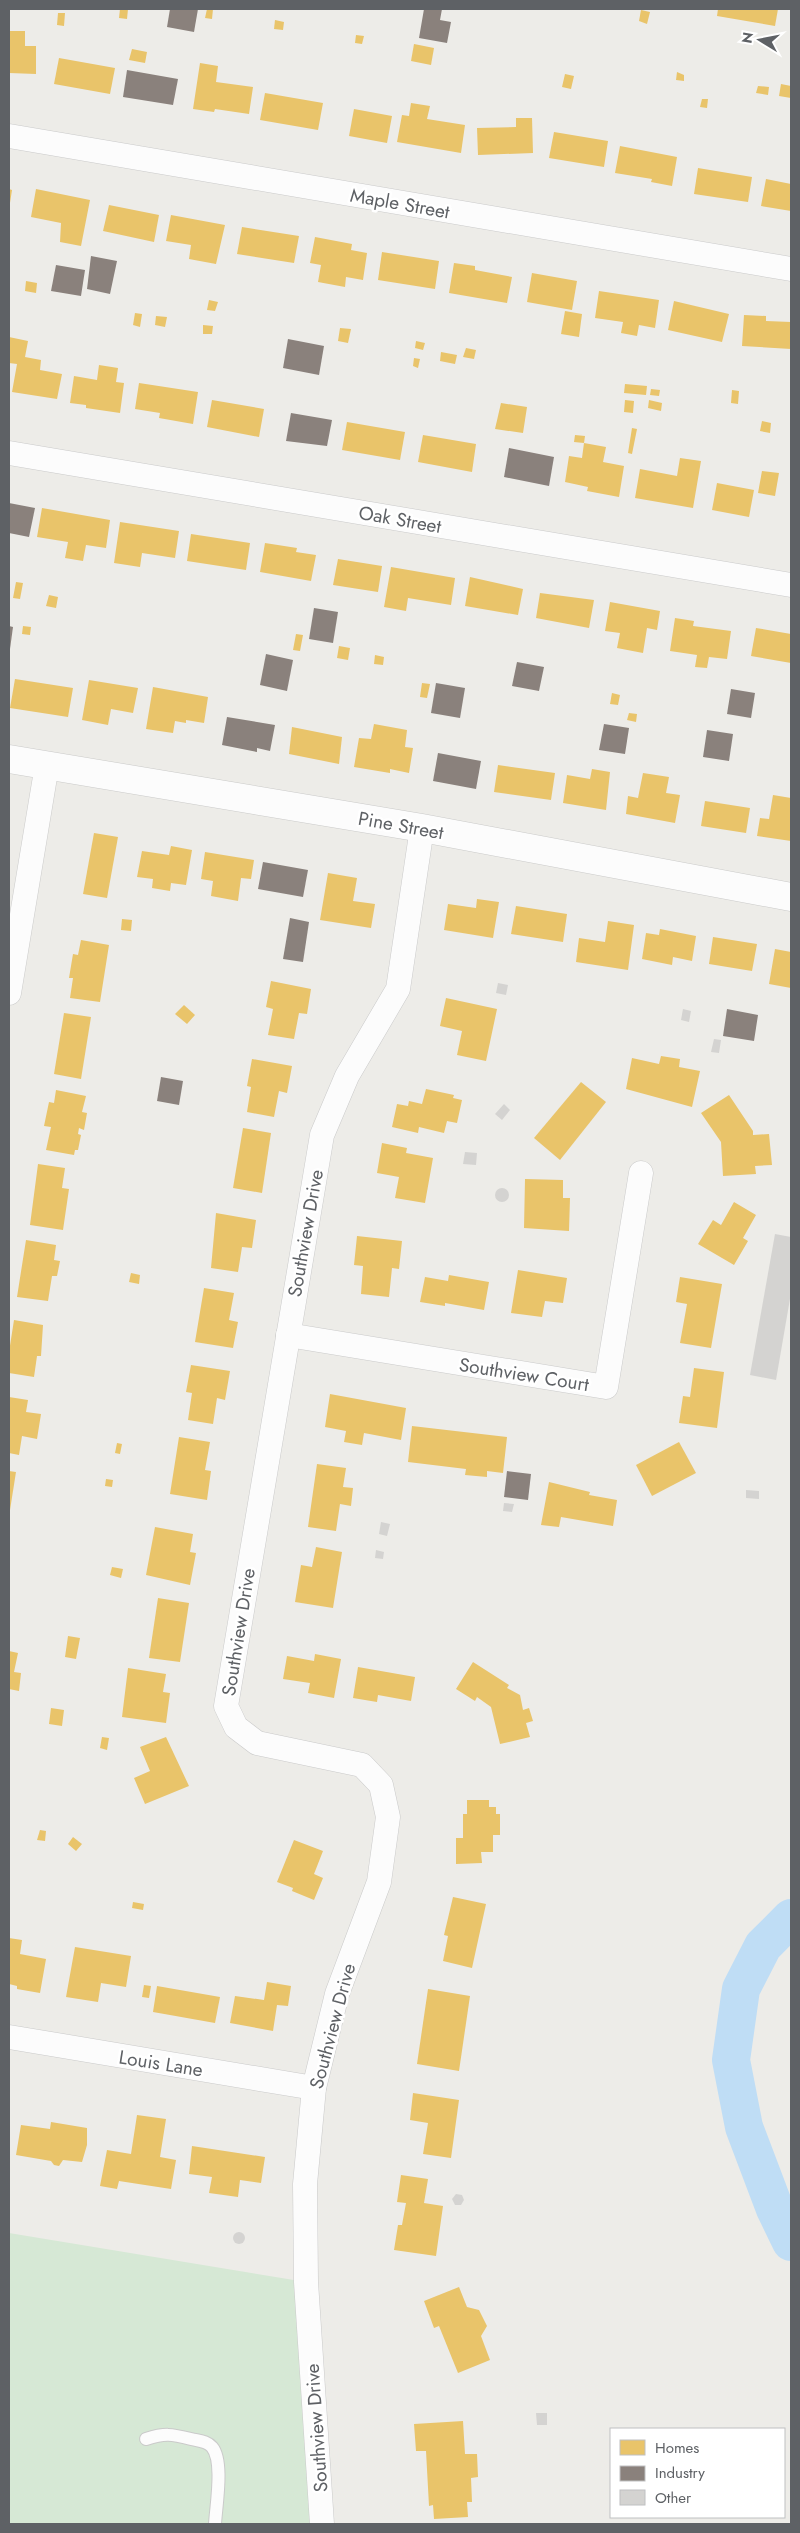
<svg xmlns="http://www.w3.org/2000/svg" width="800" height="2533" viewBox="0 0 800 2533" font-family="Jost,sans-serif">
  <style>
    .green { fill: #d6e8d5 }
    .homes { fill: #e9c46a }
    .industry { fill: #8a817c }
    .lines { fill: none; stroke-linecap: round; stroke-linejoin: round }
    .river { stroke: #bfddf5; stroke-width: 38 }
    .building { fill: #d4d3d1 }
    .lane-casing { stroke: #cacaca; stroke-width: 14 }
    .street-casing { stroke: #cacaca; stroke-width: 25 }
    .secondary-casing { stroke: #cacac9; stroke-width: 29 }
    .lane { stroke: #fcfcfc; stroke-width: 12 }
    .street { stroke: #fcfcfc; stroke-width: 24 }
    .secondary { stroke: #fcfcfc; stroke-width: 28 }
    .labels { text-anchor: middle; stroke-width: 5; stroke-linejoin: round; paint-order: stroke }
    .street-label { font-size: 19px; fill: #5e6165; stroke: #fff }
  </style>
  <rect width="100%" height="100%" fill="#edece8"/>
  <!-- green -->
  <path class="green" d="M9,2233L306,2282L322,2524H9Z"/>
  <!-- homes -->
  <g class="homes">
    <path d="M120,9H128L127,19L119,18Z"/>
    <path d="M207,9H213L212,19L205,18Z"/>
    <path d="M718,9H778L775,26L717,16Z"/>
    <path d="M641,10L650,12L647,24L639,21Z"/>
    <path d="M58,13H65L64,26L57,25Z"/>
    <path d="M275,20L284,22L283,30L274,29Z"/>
    <path d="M9,31H25V46H36V74L9,73Z"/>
    <path d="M356,35L364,36L362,44L355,43Z"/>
    <path d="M414,44L434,48L431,65L411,61Z"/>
    <path d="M132,49L147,52L145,63L129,60Z"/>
    <path d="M59,58L115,68L110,94L54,84Z"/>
    <path d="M200,63L218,66L216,82L253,87L249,114L215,109L214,112L193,109Z"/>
    <path d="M677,72L684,75V81L676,80Z"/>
    <path d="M565,74L574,76L571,89L562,87Z"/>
    <path d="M781,84L791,86V98L779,96Z"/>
    <path d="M758,86L769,87L768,95L756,93Z"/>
    <path d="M265,93L323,103L318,130L260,120Z"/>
    <path d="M702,99H708L707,108L700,107Z"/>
    <path d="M411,103L430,106L427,119L465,125L461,153L397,142L402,115L409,116Z"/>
    <path d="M354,109L392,116L387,143L349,136Z"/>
    <path d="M516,118H532L533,153L478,155L477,128L516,127Z"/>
    <path d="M554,132L608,141L604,167L549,158Z"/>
    <path d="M620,146L677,157L672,186L651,182L652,179L615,173Z"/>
    <path d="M698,168L752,177L748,202L694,194Z"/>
    <path d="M766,179L791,184V211L761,206Z"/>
    <path d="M9,189L12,190L10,203L9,202Z"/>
    <path d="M36,189L90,200L81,246L60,242L61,223L31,217Z"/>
    <path d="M109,205L159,215L154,242L103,231Z"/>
    <path d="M171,215L225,225L216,264L189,259L191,245L166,241Z"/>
    <path d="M242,227L299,236L294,263L237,254Z"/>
    <path d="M315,237L352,244L351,250L367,253L363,280L346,277L345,287L318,282L321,265L310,263Z"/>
    <path d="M382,252L439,261L435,289L378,280Z"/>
    <path d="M454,263L475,266V270L512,277L507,303L449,293Z"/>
    <path d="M532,273L577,281L572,310L527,302Z"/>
    <path d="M26,281L37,283L36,293L25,291Z"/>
    <path d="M599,291L659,300L655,328L639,325L637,336L621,333L623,322L595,318Z"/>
    <path d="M209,300L218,302L215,311L207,310Z"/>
    <path d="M674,301L729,314L722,342L668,330Z"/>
    <path d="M565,311L582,314L579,337L561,334Z"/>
    <path d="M135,313L142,314L140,327L133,325Z"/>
    <path d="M744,315L766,316V321L791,322V349L742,346Z"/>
    <path d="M156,316L167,317L165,327L155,325Z"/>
    <path d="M203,325L213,326L212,334H203Z"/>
    <path d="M340,328L351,329L348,343L338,341Z"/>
    <path d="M9,337L28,341L25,357L41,360L40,370L62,374L57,399L12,392L17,364L9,363Z"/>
    <path d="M416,341L425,343L423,350L415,348Z"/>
    <path d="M466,348L476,350L474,359L463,357Z"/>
    <path d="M441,352L457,355L455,364L440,361Z"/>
    <path d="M414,358L420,359L418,368L413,366Z"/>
    <path d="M99,365L118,368L116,382L124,383L120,413L86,408V405L70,403L74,376L97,380Z"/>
    <path d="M139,383L198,392L193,424L159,418L160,413L135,409Z"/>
    <path d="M625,384L647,386L646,395L624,393Z"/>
    <path d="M651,389L660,390L659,396L650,395Z"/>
    <path d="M732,390L739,391L738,404L731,403Z"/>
    <path d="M212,400L264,409L259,437L207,427Z"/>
    <path d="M625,400L634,401L633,413L624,412Z"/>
    <path d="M649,400L662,403L661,411L648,408Z"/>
    <path d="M501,403L527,407L523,433L495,429Z"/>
    <path d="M762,421L771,423L770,433L760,431Z"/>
    <path d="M347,422L405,432L400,460L342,450Z"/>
    <path d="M632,428L637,429L632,454L628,453Z"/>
    <path d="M423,435L476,444L472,472L418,462Z"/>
    <path d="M575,435L585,436L584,443L574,442Z"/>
    <path d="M584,443L606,447L603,462L624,466L619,497L587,491L588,487L565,482L569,456L582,458Z"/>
    <path d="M680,458L701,461L693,508L635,498L640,469L677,476Z"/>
    <path d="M762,471L779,473L775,496L758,493Z"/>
    <path d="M717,483L754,490L749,517L712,510Z"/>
    <path d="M42,508L110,520L106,548L86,545L83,561L65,558L68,542L37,537Z"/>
    <path d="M120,522L179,531L175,558L142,553L140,567L114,563Z"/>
    <path d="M191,534L250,543L246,570L187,561Z"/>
    <path d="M265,543L297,548L296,552L316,555L311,581L260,572Z"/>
    <path d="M338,559L382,566L378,592L333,585Z"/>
    <path d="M391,567L455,578L451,605L408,598L406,611L384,607Z"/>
    <path d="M470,577L523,589L518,615L465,606Z"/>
    <path d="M16,582L23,583L20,599L13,598Z"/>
    <path d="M540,593L594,600L589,628L536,618Z"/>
    <path d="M49,595L58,597L56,608L46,606Z"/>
    <path d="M610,602L660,611L657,630L647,628L643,653L617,648L620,633L605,631Z"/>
    <path d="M675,618L694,621L693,626L731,631L727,659L709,657L707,668L695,667L697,655L670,651Z"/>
    <path d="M23,626L31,627L30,635L22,634Z"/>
    <path d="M756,628L791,634V663L751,656Z"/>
    <path d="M296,634L303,635L300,651L293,650Z"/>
    <path d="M339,646L350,648L348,660L337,658Z"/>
    <path d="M375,655L384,657L383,665L374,664Z"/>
    <path d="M15,679L73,688L68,717L10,708Z"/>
    <path d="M89,680L138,688L133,713L111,709L108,725L82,720Z"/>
    <path d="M422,683L430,684L427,698L420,697Z"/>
    <path d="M153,687L208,697L204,723L186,720V723L175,721L173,733L146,729Z"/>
    <path d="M612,693L620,695L618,705L610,704Z"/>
    <path d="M629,713L637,714L636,722L627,720Z"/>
    <path d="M374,724L407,730L405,747L413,748L409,773L390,769V773L354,767L359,738L371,739Z"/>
    <path d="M292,727L342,737L339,764L289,754Z"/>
    <path d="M498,765L555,773L551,800L494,792Z"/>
    <path d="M592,769L610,772L606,810L563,803L567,775L590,779Z"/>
    <path d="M643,773L669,777L666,793L680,795L675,823L626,814L628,796L638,798Z"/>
    <path d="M773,795L791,798V841L757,836L760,818L769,819Z"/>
    <path d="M705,801L750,808L746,833L701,826Z"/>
    <path d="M94,833L118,837L107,898L83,894Z"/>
    <path d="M171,846L192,850L186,885L171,883L170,891L152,888L153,879L137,877L142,851L169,855Z"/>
    <path d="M205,852L254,860L251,879L241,878L238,901L211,896L213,881L201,879Z"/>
    <path d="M328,873L357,878L353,901L375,904L371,928L320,920Z"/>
    <path d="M477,899L499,902L493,938L444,930L448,904L476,908Z"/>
    <path d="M516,906L567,914L563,942L511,934Z"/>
    <path d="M122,919L132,920L131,931L121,930Z"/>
    <path d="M608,921L634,925L628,970L576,962L579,938L605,942Z"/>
    <path d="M660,929L696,936L692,961L673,957L672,965L642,959L646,933L659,935Z"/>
    <path d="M713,937L757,944L752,971L709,964Z"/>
    <path d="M81,940L109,945L100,1002L70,998L73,978H69L73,954L78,955Z"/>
    <path d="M775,949L791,952V988L769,984Z"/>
    <path d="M271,981L311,989L307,1014L299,1013L294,1039L268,1035L273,1009L266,1007Z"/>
    <path d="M446,998L497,1009L486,1061L457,1055L462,1031L440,1026Z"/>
    <path d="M184,1005L195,1015L187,1024L175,1014Z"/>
    <path d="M64,1013L91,1017L81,1079L54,1074Z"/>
    <path d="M661,1056L680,1059L679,1067L700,1071L692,1107L626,1089L632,1058L659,1064Z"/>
    <path d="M252,1059L292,1066L287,1093L279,1091L274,1117L247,1112L251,1087L247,1086Z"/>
    <path d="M581,1082L606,1102L560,1160L534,1138Z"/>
    <path d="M426,1089L454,1095L453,1098L462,1100L457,1123L447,1121L444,1133L419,1127L418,1133L392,1127L397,1104L408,1106L409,1101L422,1104Z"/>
    <path d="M56,1090L86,1096L82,1112L87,1113L84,1130L79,1128L78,1134L81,1135L78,1150H75L74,1155L46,1150L51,1127L44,1126L49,1102L54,1103Z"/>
    <path d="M729,1095L753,1131V1135L769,1134L772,1165L755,1166L756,1174L723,1176L721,1142L701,1113Z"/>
    <path d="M243,1128L271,1133L262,1193L233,1188Z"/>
    <path d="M382,1143L407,1148L406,1153L433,1158L425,1203L395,1198L399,1177L377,1173Z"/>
    <path d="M38,1164L65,1168L62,1188L69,1189L63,1230L30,1225Z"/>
    <path d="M525,1179L563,1180V1198H570L569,1231L524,1228Z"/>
    <path d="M734,1202L756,1215L743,1238L748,1241L734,1265L698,1244L713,1220L721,1225Z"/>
    <path d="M216,1213L256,1220L252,1248L242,1247L238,1272L211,1268Z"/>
    <path d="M357,1236L402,1241L399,1269L392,1268L389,1297L361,1294L363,1266L354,1265Z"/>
    <path d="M26,1240L56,1245L54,1260L60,1261L57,1276H52L48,1301L17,1297Z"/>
    <path d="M518,1270L567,1278L563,1303L545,1301L542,1317L511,1313Z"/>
    <path d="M131,1273L140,1275L139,1284L129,1282Z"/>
    <path d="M449,1275L489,1282L484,1310L445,1303V1306L420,1302L425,1277L448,1281Z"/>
    <path d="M680,1277L722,1284L711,1348L680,1343L687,1304L676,1302Z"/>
    <path d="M204,1288L234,1293L229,1320L238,1322L233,1348L195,1342Z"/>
    <path d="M14,1320L43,1325L41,1356H37L34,1377L9,1373V1352Z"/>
    <path d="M191,1365L230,1371L225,1400L217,1398L213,1424L188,1420L192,1393L186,1392Z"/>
    <path d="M694,1368L724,1372L717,1428L679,1423L683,1396L690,1397Z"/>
    <path d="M330,1394L406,1408L401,1440L364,1433L362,1445L344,1442L346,1431L325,1427Z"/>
    <path d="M9,1397L28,1400L26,1412L41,1414L37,1439L22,1436L19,1455L9,1453Z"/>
    <path d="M412,1426L507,1437L503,1473L487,1471V1477L465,1475L466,1469L408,1462Z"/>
    <path d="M179,1437L210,1442L205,1470L211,1471L207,1500L170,1494Z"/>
    <path d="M679,1442L696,1473L652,1496L636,1465Z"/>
    <path d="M117,1443L122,1444L120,1454L115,1453Z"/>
    <path d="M317,1464L346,1468L343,1487L353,1488L351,1506L340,1504L336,1531L308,1527Z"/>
    <path d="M9,1471L16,1472L10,1510H9Z"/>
    <path d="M106,1479L113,1480L112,1487L105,1486Z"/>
    <path d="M549,1482L590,1492L589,1495L617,1500L613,1526L561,1517L559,1527L541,1525Z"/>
    <path d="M155,1527L193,1534L190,1552L196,1553L190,1585L146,1575Z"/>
    <path d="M316,1547L342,1552L333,1608L295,1602L301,1565L312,1567Z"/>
    <path d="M112,1567L123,1569L121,1578L110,1575Z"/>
    <path d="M158,1598L189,1603L180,1662L149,1658Z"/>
    <path d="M68,1636L80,1638L76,1659L65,1657Z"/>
    <path d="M9,1651L18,1653L14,1672L21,1673L19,1691L9,1689Z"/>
    <path d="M315,1654L341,1659L334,1698L308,1693L310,1683L283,1679L287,1656L314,1661Z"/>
    <path d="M473,1662L509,1685L507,1688L520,1695L523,1710L529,1708L533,1721L526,1723L530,1737L500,1744L491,1707L477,1697L475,1701L456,1689Z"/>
    <path d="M358,1667L415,1677L411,1701L378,1695L377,1702L353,1698Z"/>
    <path d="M128,1668L166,1674L163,1692L170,1693L166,1723L122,1717Z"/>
    <path d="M51,1708L64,1710L62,1726L49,1724Z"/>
    <path d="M102,1737L109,1738L107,1750L100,1748Z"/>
    <path d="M166,1737L189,1786L145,1804L134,1778L150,1771L140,1747Z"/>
    <path d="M467,1800H489V1807H496V1814H500V1835H493V1852H481L482,1863L456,1864V1838H463V1814H467Z"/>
    <path d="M40,1830L46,1831L45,1841L37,1840Z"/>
    <path d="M73,1837L82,1844L76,1851L68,1844Z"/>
    <path d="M294,1840L323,1851L314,1874L323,1878L314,1900L292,1891L293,1888L277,1882Z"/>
    <path d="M453,1897L486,1904L472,1968L443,1961L448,1936L444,1935Z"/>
    <path d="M133,1902L144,1904L143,1910L132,1908Z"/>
    <path d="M9,1938L22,1940L20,1954L46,1959L40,1993L17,1989V1986L9,1984Z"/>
    <path d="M75,1947L131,1956L126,1987L101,1983L98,2002L66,1997Z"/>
    <path d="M267,1982L291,1986L288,2006L277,2005L273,2031L230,2023L235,1996L264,2000Z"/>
    <path d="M144,1985L151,1986L149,1998L142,1997Z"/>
    <path d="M157,1986L220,1997L215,2023L153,2012Z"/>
    <path d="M428,1989L470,1996L459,2071L417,2064Z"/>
    <path d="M413,2093L459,2100L451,2158L423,2154L428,2123L410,2120Z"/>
    <path d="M137,2115L166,2119L160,2157L176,2160L171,2189L119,2181L117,2189L100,2186L107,2150L131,2154Z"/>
    <path d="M51,2122L87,2128V2145L82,2162L63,2160L59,2166L54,2165L51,2161L16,2155L21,2125L50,2129Z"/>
    <path d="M192,2146L265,2157L261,2183L240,2180L238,2197L209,2193L212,2177L189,2174Z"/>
    <path d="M401,2175L428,2179L424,2203L443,2206L436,2256L394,2250L398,2225H402L406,2203L397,2202Z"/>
    <path d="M459,2287L467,2307L479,2310L487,2326L481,2336L490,2360L458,2373L439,2326L434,2328L424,2301Z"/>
    <path d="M463,2421L465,2454H477L478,2477L471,2478L472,2502H467L468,2517L434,2519L433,2505L429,2506L426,2451H416L414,2424Z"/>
  </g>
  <!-- industry -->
  <g class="industry">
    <path d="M170,9H198L194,32L167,27Z"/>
    <path d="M424,9H442L440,20L451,22L447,43L419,38Z"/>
    <path d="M127,70L178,79L173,105L123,97Z"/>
    <path d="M91,256L117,261L110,294L87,289Z"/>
    <path d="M56,265L85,270L81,296L51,291Z"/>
    <path d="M288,339L324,346L319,375L283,368Z"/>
    <path d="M291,413L332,420L327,446L286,441Z"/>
    <path d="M509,448L554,457L549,486L504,477Z"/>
    <path d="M9,503L35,508L29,537L9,533Z"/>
    <path d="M314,608L338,612L333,643L309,639Z"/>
    <path d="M9,626L13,627L10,649H9Z"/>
    <path d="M266,654L293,660L287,691L260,685Z"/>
    <path d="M517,662L544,667L539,691L512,686Z"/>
    <path d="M436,683L465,688L460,718L431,713Z"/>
    <path d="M731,689L755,693L751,718L727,714Z"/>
    <path d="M227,717L275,725L270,751L257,748V752L222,745Z"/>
    <path d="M604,724L629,728L625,754L599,750Z"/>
    <path d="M707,730L733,734L729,761L703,757Z"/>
    <path d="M438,753L481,761L476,789L433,781Z"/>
    <path d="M263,862L308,870L303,897L258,889Z"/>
    <path d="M290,918L309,922L303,962L283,959Z"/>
    <path d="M727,1009L758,1015L754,1041L723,1036Z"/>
    <path d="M161,1077L183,1081L179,1105L157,1101Z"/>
    <path d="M507,1471L531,1474L528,1500L504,1497Z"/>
  </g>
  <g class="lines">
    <!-- river -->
    <path class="river" d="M791,1918L763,1946L741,1989L731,2060L744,2127L775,2209L791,2242"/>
  </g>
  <!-- building -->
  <g class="building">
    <path d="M498,983L508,985L506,995L496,993Z"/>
    <path d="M683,1009L691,1011L689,1022L681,1020Z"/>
    <path d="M714,1039L721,1040L719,1053L711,1052Z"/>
    <path d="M504,1104L510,1110L502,1120L495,1114Z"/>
    <path d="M465,1152L477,1153L476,1165L463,1164Z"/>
    <circle cx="502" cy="1195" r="7"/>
    <path d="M775,1234L791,1237V1293L776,1380L750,1375Z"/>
    <path d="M746,1490L759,1491V1499L746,1498Z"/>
    <path d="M504,1503L514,1504L512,1512L503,1511Z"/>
    <path d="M381,1522L390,1524L387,1536L379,1534Z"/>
    <path d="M376,1550L384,1552L383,1559L375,1558Z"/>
    <path d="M456,2194L462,2195L464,2200L461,2205H455L452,2199Z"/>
    <circle cx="239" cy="2238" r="6"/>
    <path d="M536,2413H547V2425H537Z"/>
  </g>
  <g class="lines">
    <!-- lane casing -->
    <g class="lane-casing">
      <path id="lane" d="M146,2439C165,2433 171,2434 191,2439C199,2441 207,2441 212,2447C224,2461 216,2506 215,2524"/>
    </g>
    <!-- street casing -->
    <g class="street-casing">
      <g id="street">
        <path d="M9,136L791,269"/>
        <path d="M9,453L791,585"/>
        <path d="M9,993L47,765"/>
        <path d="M288,1335L606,1387L641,1173"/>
        <path d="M9,2037L314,2088"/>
        <path d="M322,2524L306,2282L305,2184L314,2088L337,1994L379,1882L388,1817L381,1785L362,1765L257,1743L236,1727L226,1706L322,1135L347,1076L398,989L422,828"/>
      </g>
    </g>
    <!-- secondary casing -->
    <g class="secondary-casing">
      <path id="secondary" d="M9,759L422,828L791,897"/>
    </g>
    <!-- lane -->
    <use href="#lane" class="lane"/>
    <!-- street -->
    <use href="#street" class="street"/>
    <!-- secondary -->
    <use href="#secondary" class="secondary"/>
  </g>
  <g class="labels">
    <!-- street labels -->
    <g class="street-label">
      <text transform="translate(400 203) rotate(10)" y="7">Maple Street</text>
      <text transform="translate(400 519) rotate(10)" y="7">Oak Street</text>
      <text transform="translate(401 825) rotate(10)" y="7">Pine Street</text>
      <text transform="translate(305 1233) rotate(-80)" y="7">Southview Drive</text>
      <text transform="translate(524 1374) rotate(9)" y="7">Southview Court</text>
      <text transform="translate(238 1632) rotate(-81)" y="7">Southview Drive</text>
      <text transform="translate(332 2026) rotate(-75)" y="7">Southview Drive</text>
      <text transform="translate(161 2063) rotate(9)" y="7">Louis Lane</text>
      <text transform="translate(316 2428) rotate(-94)" y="7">Southview Drive</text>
    </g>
  </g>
  <!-- border -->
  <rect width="800" height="2533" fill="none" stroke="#5e6165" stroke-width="20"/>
  <!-- legend -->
  <rect x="610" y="2428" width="175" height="90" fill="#ffffff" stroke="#bfc0c1"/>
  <rect x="620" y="2440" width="25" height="15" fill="#e9c46a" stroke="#bfc0c1"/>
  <text x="655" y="2453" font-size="15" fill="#5e6165">Homes</text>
  <rect x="620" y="2466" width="25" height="15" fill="#8a817c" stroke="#bfc0c1"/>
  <text x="655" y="2478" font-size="15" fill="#5e6165">Industry</text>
  <rect x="620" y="2490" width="25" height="15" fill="#d4d3d1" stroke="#bfc0c1"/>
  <text x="655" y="2503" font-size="15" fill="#5e6165">Other</text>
  <!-- north arrow -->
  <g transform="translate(760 40) rotate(280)" stroke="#ffffff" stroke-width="4" paint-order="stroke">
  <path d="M0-4L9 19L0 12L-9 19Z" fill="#5e6165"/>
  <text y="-8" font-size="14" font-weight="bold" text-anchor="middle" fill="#5e6165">N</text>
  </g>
</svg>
